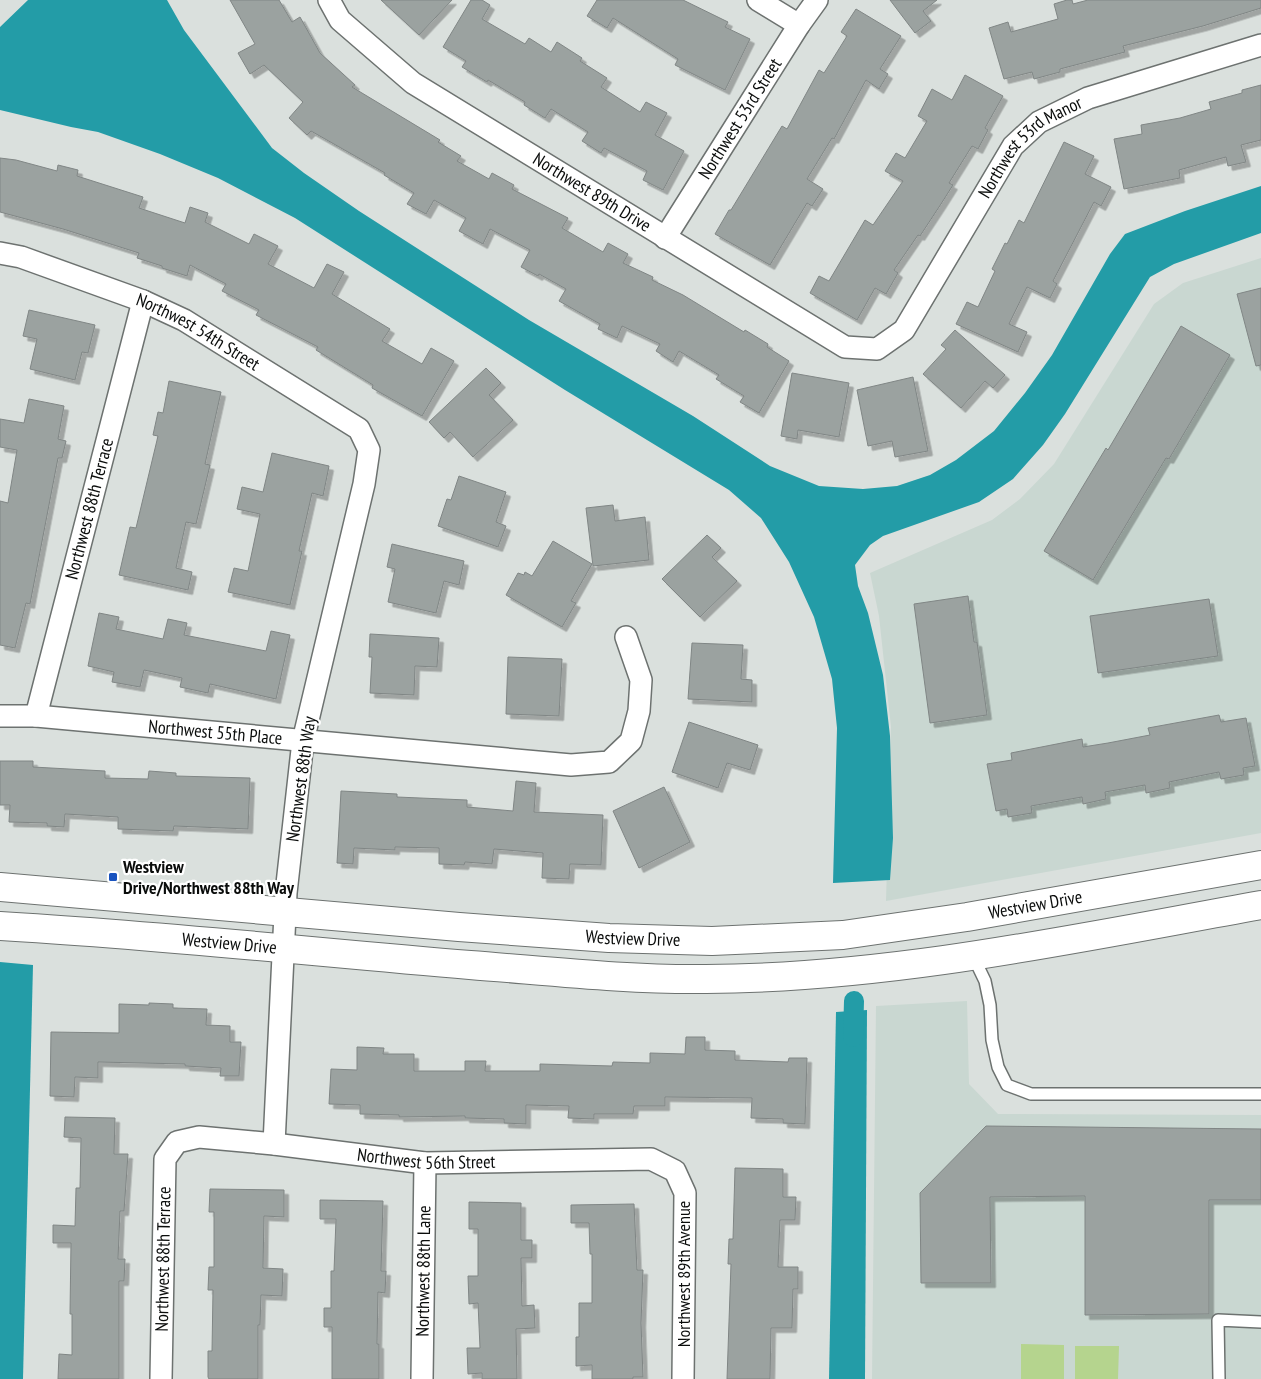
<svg xmlns="http://www.w3.org/2000/svg" width="1261" height="1379" viewBox="0 0 1261 1379" font-family="'PT Sans Narrow',sans-serif">
  <style>
    .built { fill: #c9d7d1 }
    .green { fill: #b5d48e }
    .water { fill: #239ca7 }
    .lines { fill: none; stroke-linecap: round; stroke-linejoin: round }
    .canal { stroke: #239ca7; stroke-width: 20 }
    .building { fill: #9ba2a0; stroke: #808685; filter: url(#shadow) }
    .lane-casing { stroke: #6d7270; stroke-width: 14 }
    .street-casing { stroke: #6d7270; stroke-width: 24 }
    .secondary-casing { stroke: #6d7270; stroke-width: 30 }
    .lane { stroke: #fff; stroke-width: 11 }
    .street { stroke: #fff; stroke-width: 21 }
    .secondary { stroke: #fff; stroke-width: 28 }
    .poi-dot { fill: #1953bf; stroke: #fff; stroke-width: 2 }
    .labels { text-anchor: middle; stroke-width: 4.5; stroke-linejoin: round; paint-order: stroke }
    .street-label { font-size: 18px; fill: #0a0c0b; stroke: #fff }
    .poi-label { font-size: 18px; font-weight: bold; fill: #0a0c0b; stroke: #fff; text-anchor: start }
  </style>
  <defs>
    <filter id="shadow"><feDropShadow dx="4.5" dy="4.5" stdDeviation="0" flood-color="#0004"/></filter>
  </defs>
  <rect width="100%" height="100%" fill="#dae0dd"/>
  <!-- built -->
  <g class="built">
    <path d="M1261,258V833L886,901L891,727L879,616L870,573L992,520L1020,499L1054,464L1154,304L1183,283Z"/>
    <path d="M967,1001L969,1084L998,1114L1261,1115V1379H872L876,1006Z"/>
  </g>
  <!-- green -->
  <g class="green">
    <path d="M1021,1344L1064,1345V1379H1021Z"/>
    <path d="M1075,1346H1119L1118,1379H1075Z"/>
  </g>
  <!-- water -->
  <g class="water">
    <path d="M28,0H167L184,30L272,148L304,173L359,211L529,320L693,416L770,466L819,486L863,489L897,486L930,475L956,460L994,431L1025,393L1052,355L1110,254L1125,234L1185,211L1261,186V233L1174,264L1150,277L1065,414L1043,445L1013,479L979,502L883,536L870,545L855,565L858,586L868,613L883,675L890,736L893,838L890,880L833,883L837,728L832,679L814,617L789,562L761,518L729,490L565,390L295,218L218,178L160,154L98,132L71,127L0,110V27Z"/>
    <path d="M0,962L33,965L23,1379H0Z"/>
    <path d="M867,1010L865,1379H829L836,1012Z"/>
  </g>
  <g class="lines">
    <!-- canal -->
    <path class="canal" d="M853,1037L854,1001"/>
  </g>
  <!-- building -->
  <g class="building">
    <path d="M230,0H279L292,22L300,17L320,53L355,85L352,87L440,140L438,142L461,156L457,161L489,179L492,173L514,185L512,189L568,218L562,228L603,252L608,243L628,254L623,263L653,277L652,280L683,295L744,332L745,330L768,344L767,347L789,361L759,413L740,402L744,396L716,379L719,375L679,351L673,362L656,351L660,344L622,326L617,338L598,329L600,324L559,301L566,289L539,274L538,276L521,267L530,250L490,229L483,244L459,231L466,218L434,200L426,214L407,204L414,193L384,175L385,173L311,131L307,135L289,118L303,102L264,65L250,74L238,53L255,44Z"/>
    <path d="M381,0H452L419,35Z"/>
    <path d="M471,0H482L490,5L482,19L525,44L529,38L551,52L557,42L582,58L580,61L607,78L601,87L640,112L646,102L667,113L655,135L684,151L663,190L643,180L647,171L604,148L601,153L582,141L588,132L551,109L545,118L524,105L525,102L488,80L487,82L462,67L466,61L443,47Z"/>
    <path d="M597,0H683L728,22L725,27L750,39L725,90L675,65L678,59L613,18L607,28L587,16Z"/>
    <path d="M890,0H937L923,11L931,21L915,33Z"/>
    <path d="M1067,0H1072L1073,4L1088,0H1261V8L1203,26L1123,46L1125,52L1060,69V72L1034,79L1032,72L1004,79L989,28L1008,22L1011,32L1058,19L1054,4Z"/>
    <path d="M856,9L901,36L880,69L888,74L879,89L866,80L834,139L832,138L807,179L823,189L812,206L807,203L770,265L715,234L729,210H731L782,126L787,129L819,70L824,73L847,36L841,32Z"/>
    <path d="M965,75L1003,96L985,128L988,130L978,149L972,146L949,183L953,185L941,204L920,236L918,235L894,270L898,273L886,294L875,288L857,320L810,293L819,276L829,281L865,220L873,225L903,181L885,171L896,153L905,158L927,121L918,116L932,89L952,100Z"/>
    <path d="M1261,85V140L1241,145L1246,162L1228,166L1226,157L1179,170L1180,178L1124,189L1114,139L1142,134L1141,125L1180,118L1211,109L1209,102L1242,93V90Z"/>
    <path d="M1064,142L1094,156L1085,174L1111,187L1101,206L1094,202L1053,281L1057,284L1050,298L1027,287L1009,324L1027,332L1018,352L956,324L967,302L978,307L995,271L992,269L1005,243L1007,244L1019,220L1024,223Z"/>
    <path d="M0,158L16,160L57,171L58,165L78,170L77,176L143,197L139,208L185,223L190,207L208,213L205,222L249,244L254,234L278,246L268,264L314,288L327,264L344,272L332,294L390,329L382,341L422,364L431,348L454,361L422,416L372,388L373,385L316,350L318,347L256,315L259,310L222,291L226,284L190,265L187,276L162,268V266L137,258L139,253L63,229L0,212Z"/>
    <path d="M1261,288V365L1256,366L1237,294Z"/>
    <path d="M29,310L95,325L88,353L82,352L75,380L30,369L37,339L23,336Z"/>
    <path d="M1181,326L1230,355L1169,459L1166,458L1093,580L1044,551L1106,448L1108,450Z"/>
    <path d="M955,330L1005,375L993,388L985,381L961,408L923,374L946,349L941,345Z"/>
    <path d="M486,368L501,383L489,395L513,420L473,457L450,432L444,438L429,422Z"/>
    <path d="M792,373L849,383L839,437L798,430L797,439L781,436Z"/>
    <path d="M913,377L928,451L895,457L892,441L868,446L857,390Z"/>
    <path d="M169,381L221,392L205,464L210,465L196,524L186,522L176,568L192,572L188,590L119,575L130,527L136,528L158,436L153,435L158,412L163,413Z"/>
    <path d="M29,399L64,406L58,439L66,441L62,458H58L30,604L26,603L15,648L0,645V501L8,503L17,450L0,447V419L24,423Z"/>
    <path d="M272,453L329,466L323,496L312,493L299,551H302L290,605L228,592L234,568L248,571L260,514L237,509L242,487L263,492Z"/>
    <path d="M459,476L506,492L496,522L506,526L498,547L438,526L447,499L451,500Z"/>
    <path d="M613,505L615,521L645,517L649,560L593,566L586,508Z"/>
    <path d="M707,535L721,548L712,557L737,581L700,617L662,579Z"/>
    <path d="M553,541L592,564L571,601L576,603L562,627L506,595L518,573L524,575L525,572L532,576Z"/>
    <path d="M392,544L464,561L459,585L444,581L436,613L388,602L395,569L387,567Z"/>
    <path d="M968,596L974,642H977L987,715L930,723L914,604Z"/>
    <path d="M1209,599L1218,656L1098,673L1090,616Z"/>
    <path d="M99,613L119,617L116,629L163,639L168,619L187,623L184,635L266,651L271,631L290,635L276,699L210,684L208,693L180,687L182,678L144,670L140,687L112,682L114,672L88,666Z"/>
    <path d="M370,634L439,638L437,667L415,666L414,695L370,693L372,657H369Z"/>
    <path d="M692,643L743,645L741,679L752,680V702L688,699Z"/>
    <path d="M508,657L562,659L559,716L506,714Z"/>
    <path d="M1219,715L1221,722L1246,718L1255,766L1243,768L1244,775L1221,779L1219,772L1169,782L1170,788L1146,793L1145,785L1105,792L1106,799L1083,804L1082,797L1031,806L1032,813L1008,817L1007,809L996,811L987,764L1012,760L1011,753L1082,739L1083,747L1108,743L1150,735L1148,728Z"/>
    <path d="M689,722L758,745L750,770L727,763L718,788L672,772Z"/>
    <path d="M0,761H33V767L105,771V778L148,779L149,771L176,773V776L250,778L248,829L174,826L173,831L118,829V817L65,814L64,827L47,826V823L9,822L10,805H0Z"/>
    <path d="M516,781L536,783L534,812L603,815L601,865L570,864L569,879L542,878L543,853L494,849L492,864L465,862L464,865L439,864V848L395,847V850L354,848L353,864L337,863L341,791L397,794V797L467,800V807L513,811Z"/>
    <path d="M664,787L690,842L639,868L613,811Z"/>
    <path d="M149,1003L173,1004V1008L207,1009L206,1025L230,1026V1042H241L239,1076H220L221,1068L185,1066V1064L98,1062V1078L75,1077L74,1097L50,1096L51,1032L119,1033V1004L149,1005Z"/>
    <path d="M686,1037H705V1050L735,1051V1060L788,1062L789,1058H807L805,1124L783,1123V1119L751,1118L752,1098L665,1097V1106H634L633,1114H594V1119L568,1118L569,1106L526,1105V1124L504,1123V1119L465,1118V1116L399,1117V1115L360,1114V1105L329,1104L331,1069L357,1070V1047L384,1048L383,1054H414V1071H465V1061H486L485,1071H540V1064L612,1066L613,1062L650,1063V1053L685,1054Z"/>
    <path d="M65,1117L115,1118L114,1154H128L124,1211H120L118,1259H125L124,1281H119V1379H58L59,1354L72,1355V1314H70L71,1243H53V1225L75,1226L76,1188H80L81,1138L64,1137Z"/>
    <path d="M986,1126L1261,1129V1200H1209V1314L1085,1315V1196L990,1197L991,1283H921L920,1193Z"/>
    <path d="M735,1168L783,1169V1197H796L795,1220H780L778,1267H798V1289H793L792,1328H771L770,1379H727L731,1264H728L729,1239H733Z"/>
    <path d="M210,1189L284,1190V1217L264,1216L263,1268L283,1269L282,1296L261,1295L260,1325H258V1379H209L208,1377V1351H212L213,1290H208L209,1267H214V1212H209Z"/>
    <path d="M320,1200L383,1201L381,1271H386L385,1293L378,1292L377,1344H379V1379H332V1327H324V1308H331V1271H334L336,1219H320Z"/>
    <path d="M469,1202L521,1203V1240H532V1258H521L522,1306L534,1305L535,1328L516,1329L517,1379H482V1373L468,1374L467,1348H480L478,1303L469,1304L468,1276H478V1229H469Z"/>
    <path d="M634,1204L637,1270H643L641,1323L643,1377H633V1379H592V1365L576,1366V1337H579V1303H592V1254H590L589,1223H571V1205Z"/>
  </g>
  <g class="lines">
    <!-- lane casing -->
    <g class="lane-casing">
      <g id="lane">
        <path d="M973,956L985,981L990,1005L992,1040L998,1067L1007,1085L1031,1094H1261"/>
        <path d="M1219,1379L1218,1320L1261,1322"/>
      </g>
    </g>
    <!-- street casing -->
    <g class="street-casing">
      <g id="street">
        <path id="s1" d="M329,0L340,20L413,83L845,347L877,349L904,330L1013,146L1039,122L1088,98L1261,45"/>
        <path d="M758,0L799,25"/>
        <path id="s2" d="M665,238L799,25L817,0"/>
        <path id="s3" d="M0,253L21,257L143,301L184,320L359,429L369,450L364,484L303,741L286,893L274,1144"/>
        <path id="s4" d="M0,716H36L571,765L609,762L631,741L639,711L641,680L626,637"/>
        <path id="s5" d="M36,716L143,301"/>
        <path id="s6" d="M161,1379L165,1159L177,1142L199,1137L274,1144L425,1163L651,1159L675,1171L685,1193L683,1379"/>
        <path id="s7" d="M422,1379L425,1163"/>
      </g>
    </g>
    <!-- secondary casing -->
    <g class="secondary-casing">
      <g id="secondary">
        <path id="s8" d="M0,887L459,927L609,938L712,941L843,935L967,917L1261,865"/>
        <path id="s9" d="M0,926C157,935 314,952 470,965C549,971 627,980 706,979C893,978 1077,938 1261,905"/>
      </g>
    </g>
    <!-- lane -->
    <use href="#lane" class="lane"/>
    <!-- street -->
    <use href="#street" class="street"/>
    <!-- secondary -->
    <use href="#secondary" class="secondary"/>
  </g>
  <!-- markers -->
  <rect class="poi-dot" x="108" y="872" width="10" height="10" rx="2.5"/>
  <g class="labels">
    <!-- street labels -->
    <g class="street-label">
      <text dy="6" stroke="none"><textPath href="#s2" startOffset="141">Northwest 53rd Street</textPath></text>
      <text dy="6" stroke="none"><textPath href="#s1" startOffset="916">Northwest 53rd Manor</textPath></text>
      <text dy="6" stroke="none"><textPath href="#s1" startOffset="329">Northwest 89th Drive</textPath></text>
      <text dy="6" stroke="none"><textPath href="#s3" startOffset="214">Northwest 54th Street</textPath></text>
      <text dy="6" stroke="none"><textPath href="#s5" startOffset="214">Northwest 88th Terrace</textPath></text>
      <text dy="6" stroke="none"><textPath href="#s4" startOffset="216">Northwest 55th Place</textPath></text>
      <text transform="translate(301 779) rotate(-82)" y="6">Northwest 88th Way</text>
      <text dy="6" stroke="none"><textPath href="#s8" startOffset="1040">Westview Drive</textPath></text>
      <text dy="6" stroke="none"><textPath href="#s8" startOffset="635">Westview Drive</textPath></text>
      <text dy="6" stroke="none"><textPath href="#s9" startOffset="230">Westview Drive</textPath></text>
      <text dy="6" stroke="none"><textPath href="#s6" startOffset="492">Northwest 56th Street</textPath></text>
      <text dy="6" stroke="none"><textPath href="#s6" startOffset="120">Northwest 88th Terrace</textPath></text>
      <text dy="6" stroke="none"><textPath href="#s7" startOffset="108">Northwest 88th Lane</textPath></text>
      <text transform="translate(684 1274) rotate(-90)" y="6">Northwest 89th Avenue</text>
    </g>
    <!-- poi labels -->
    <g class="poi-label">
      <text x="123" y="873">Westview<tspan x="123" dy="21">Drive/Northwest 88th Way</tspan></text>
    </g>
  </g>
</svg>
